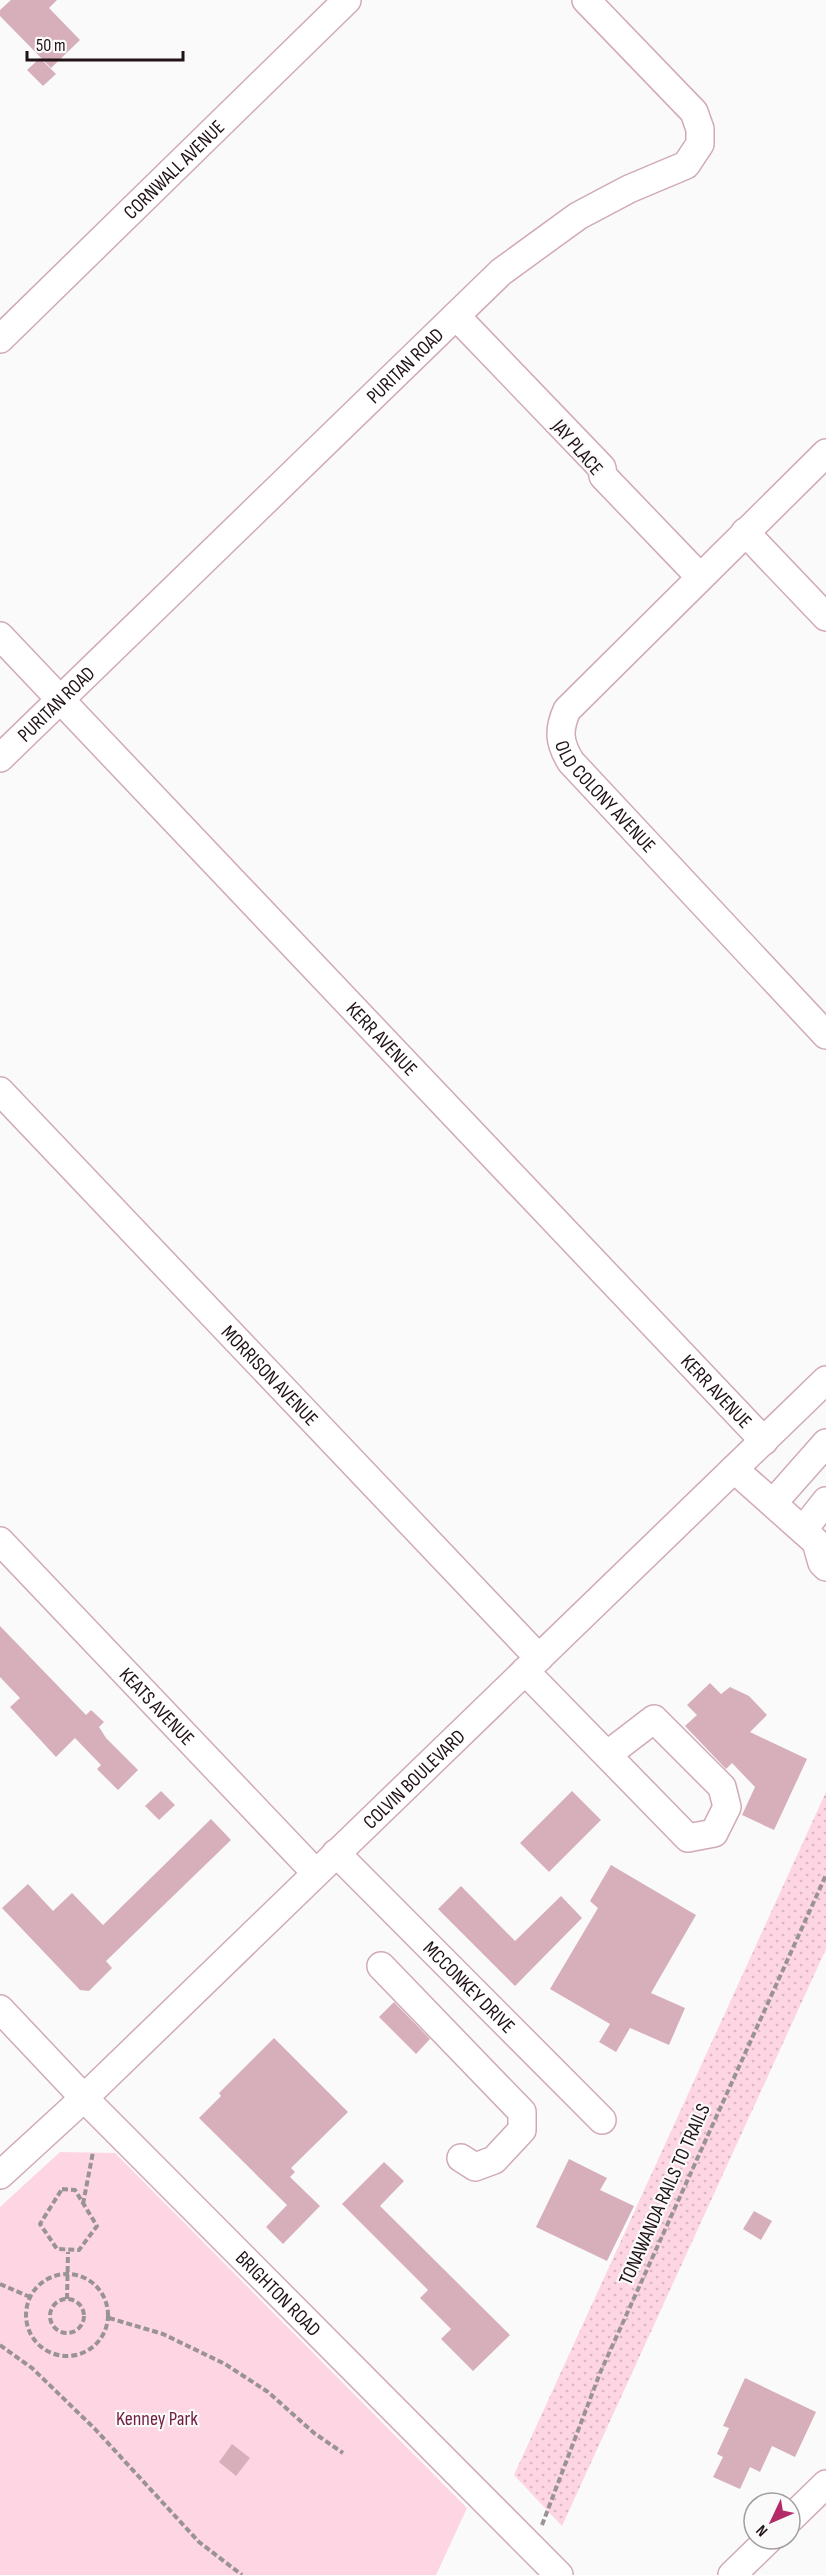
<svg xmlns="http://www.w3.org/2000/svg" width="826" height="2575" viewBox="0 0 826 2575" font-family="'Sofia Sans Condensed',sans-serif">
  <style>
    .grass { fill: url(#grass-dots) }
    .green { fill: #fed5e2 }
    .building { fill: #d7afbb }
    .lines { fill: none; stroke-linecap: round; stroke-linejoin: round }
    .minor-casing { stroke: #d1aab6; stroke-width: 30 }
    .path { stroke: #999395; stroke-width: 4; stroke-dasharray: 6 3; stroke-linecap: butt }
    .minor { stroke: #fff; stroke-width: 27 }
    .labels { text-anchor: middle; stroke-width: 4.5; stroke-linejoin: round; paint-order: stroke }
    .street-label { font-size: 20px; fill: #201216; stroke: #fafafa }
    .park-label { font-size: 20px; fill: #711d42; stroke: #fafafa }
  </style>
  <defs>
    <pattern id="grass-dots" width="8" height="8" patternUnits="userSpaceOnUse" patternTransform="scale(1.5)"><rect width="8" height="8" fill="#fed5e2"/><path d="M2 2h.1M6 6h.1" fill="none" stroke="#d9b6c1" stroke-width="1.8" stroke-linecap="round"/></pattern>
  </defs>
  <rect width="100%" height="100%" fill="#fafafa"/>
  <!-- grass -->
  <path class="grass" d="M826,1792V1949L562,2526L514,2475Z"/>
  <!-- green -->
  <path class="green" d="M60,2152L115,2153L467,2508L436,2575H0V2207Z"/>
  <!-- building -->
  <g class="building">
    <path d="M11,0H57L49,8L80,40L51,68L0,16V10Z"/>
    <path d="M40,58L56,74L43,86L27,70Z"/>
    <path d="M0,1626L86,1715L91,1710L104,1722L99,1727L106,1738L138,1770L118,1790L97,1769L101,1765L75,1738L56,1757L10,1707L20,1698L0,1677Z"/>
    <path d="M710,1683L721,1694L730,1687L749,1696L767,1715L750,1732L807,1759L774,1830L742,1815L755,1787L732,1763L726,1769L685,1726L697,1715L687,1705Z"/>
    <path d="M161,1791L175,1805L159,1820L145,1806Z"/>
    <path d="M572,1791L601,1820L549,1872L520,1843Z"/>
    <path d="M211,1819L231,1840L106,1961L112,1968L89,1991L80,1990L2,1908L28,1884L53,1911L72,1893L103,1925Z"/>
    <path d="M611,1865L696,1915L651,1993L685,2008L669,2045L630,2028L616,2052L599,2042L610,2024L550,1989L598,1908L590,1901Z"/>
    <path d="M461,1886L515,1941L561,1896L582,1918L515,1986L438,1909Z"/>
    <path d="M394,2002L430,2039L416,2054L379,2017Z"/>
    <path d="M274,2038L348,2112L291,2168L295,2172L290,2177L320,2206L283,2244L266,2227L287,2205L199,2118L221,2096L219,2093Z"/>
    <path d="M569,2159L607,2178L600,2190L634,2206L607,2261L536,2227Z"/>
    <path d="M384,2162L404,2181L380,2206L510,2335L473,2371L441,2339L451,2329L420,2298L428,2290L342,2204Z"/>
    <path d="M754,2211L772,2221L761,2240L743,2229Z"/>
    <path d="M745,2378L816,2412L795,2457L772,2446L760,2472L750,2467L740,2489L713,2477L723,2457L717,2454L729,2428L723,2426Z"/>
    <path d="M232,2444L250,2458L236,2476L219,2462Z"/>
  </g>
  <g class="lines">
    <!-- minor casing -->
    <g class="minor-casing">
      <g id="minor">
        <path d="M456,316L602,468L603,476L700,577"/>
        <path id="s1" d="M0,339L347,0"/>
        <path id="s2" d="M826,453L567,710C558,730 559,743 571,762L826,1035"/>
        <path d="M745,532L826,617"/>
        <path id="s3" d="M0,636L764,1441"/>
        <path id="s4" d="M0,758L501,272L578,216L629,189L686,165L700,144V129L694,112L586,0"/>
        <path id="s5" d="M0,1091L539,1658"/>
        <path d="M734,1469L816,1542L822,1563L826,1567"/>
        <path d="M773,1503L826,1443"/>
        <path d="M803,1530L826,1501"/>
        <path id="s6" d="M0,1541L315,1872"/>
        <path d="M525,1671C579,1727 634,1782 688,1838L714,1833L727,1807L722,1787L654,1719L607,1755"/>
        <path id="s7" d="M336,1853L602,2120"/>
        <path d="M381,1966L522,2112V2130L494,2160L475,2167L461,2158"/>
        <path id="s8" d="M0,2009L84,2098L559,2575"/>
        <path id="s9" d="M0,2175L84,2098L826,1380"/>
        <path d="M790,2519L826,2484"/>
        <path d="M732,2575L769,2539"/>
      </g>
    </g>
    <!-- path -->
    <g class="path">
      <path d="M62,2189L75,2190L97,2226L79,2250L57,2249L40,2224Z"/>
      <path d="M83,2204L93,2152"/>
      <circle cx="67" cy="2315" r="41"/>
      <path d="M0,2284L30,2297"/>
      <path d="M67,2299L68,2252"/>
      <circle cx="67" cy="2316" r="17"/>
      <path d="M109,2318L163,2334L225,2364L268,2392L314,2433L343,2453"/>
      <path d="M0,2345L32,2368L95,2429L199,2542L242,2575"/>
      <path d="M542,2525L600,2373L826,1875"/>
    </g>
    <!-- minor -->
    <use href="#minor" class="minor"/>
  </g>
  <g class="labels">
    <!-- street labels -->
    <g class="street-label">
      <text dy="7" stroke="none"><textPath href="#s1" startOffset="243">CORNWALL AVENUE</textPath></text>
      <text dy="7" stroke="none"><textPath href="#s4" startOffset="564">PURITAN ROAD</textPath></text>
      <text transform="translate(578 447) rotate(49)" y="7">JAY PLACE</text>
      <text dy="7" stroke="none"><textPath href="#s4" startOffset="78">PURITAN ROAD</textPath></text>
      <text dy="7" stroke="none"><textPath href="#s2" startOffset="468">OLD COLONY AVENUE</textPath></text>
      <text dy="7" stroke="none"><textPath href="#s3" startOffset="555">KERR AVENUE</textPath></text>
      <text dy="7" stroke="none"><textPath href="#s5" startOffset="392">MORRISON AVENUE</textPath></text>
      <text dy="7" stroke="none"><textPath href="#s3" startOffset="1041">KERR AVENUE</textPath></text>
      <text dy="7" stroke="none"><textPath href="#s6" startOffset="228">KEATS AVENUE</textPath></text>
      <text dy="7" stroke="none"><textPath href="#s9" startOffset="573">COLVIN BOULEVARD</textPath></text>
      <text dy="7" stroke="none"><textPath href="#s7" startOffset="189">MCCONKEY DRIVE</textPath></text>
      <text transform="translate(664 2194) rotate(-66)" y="7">TONAWANDA RAILS TO TRAILS</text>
      <text dy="7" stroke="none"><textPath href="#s8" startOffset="398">BRIGHTON ROAD</textPath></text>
    </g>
    <!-- park labels -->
    <g class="park-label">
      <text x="157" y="2425">Kenney Park</text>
    </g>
  </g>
  <!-- north arrow -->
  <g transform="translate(772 2521) rotate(226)"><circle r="28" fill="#fafafa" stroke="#a39d9f" stroke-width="1.5"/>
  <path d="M0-4.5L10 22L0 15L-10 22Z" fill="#b42a69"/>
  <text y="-9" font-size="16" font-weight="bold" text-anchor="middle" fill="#201216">N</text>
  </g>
  <!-- scale -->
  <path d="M27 51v9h156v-9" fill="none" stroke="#201216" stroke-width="3"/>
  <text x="36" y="51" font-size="18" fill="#201216" stroke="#fafafa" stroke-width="4.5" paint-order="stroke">50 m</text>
</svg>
